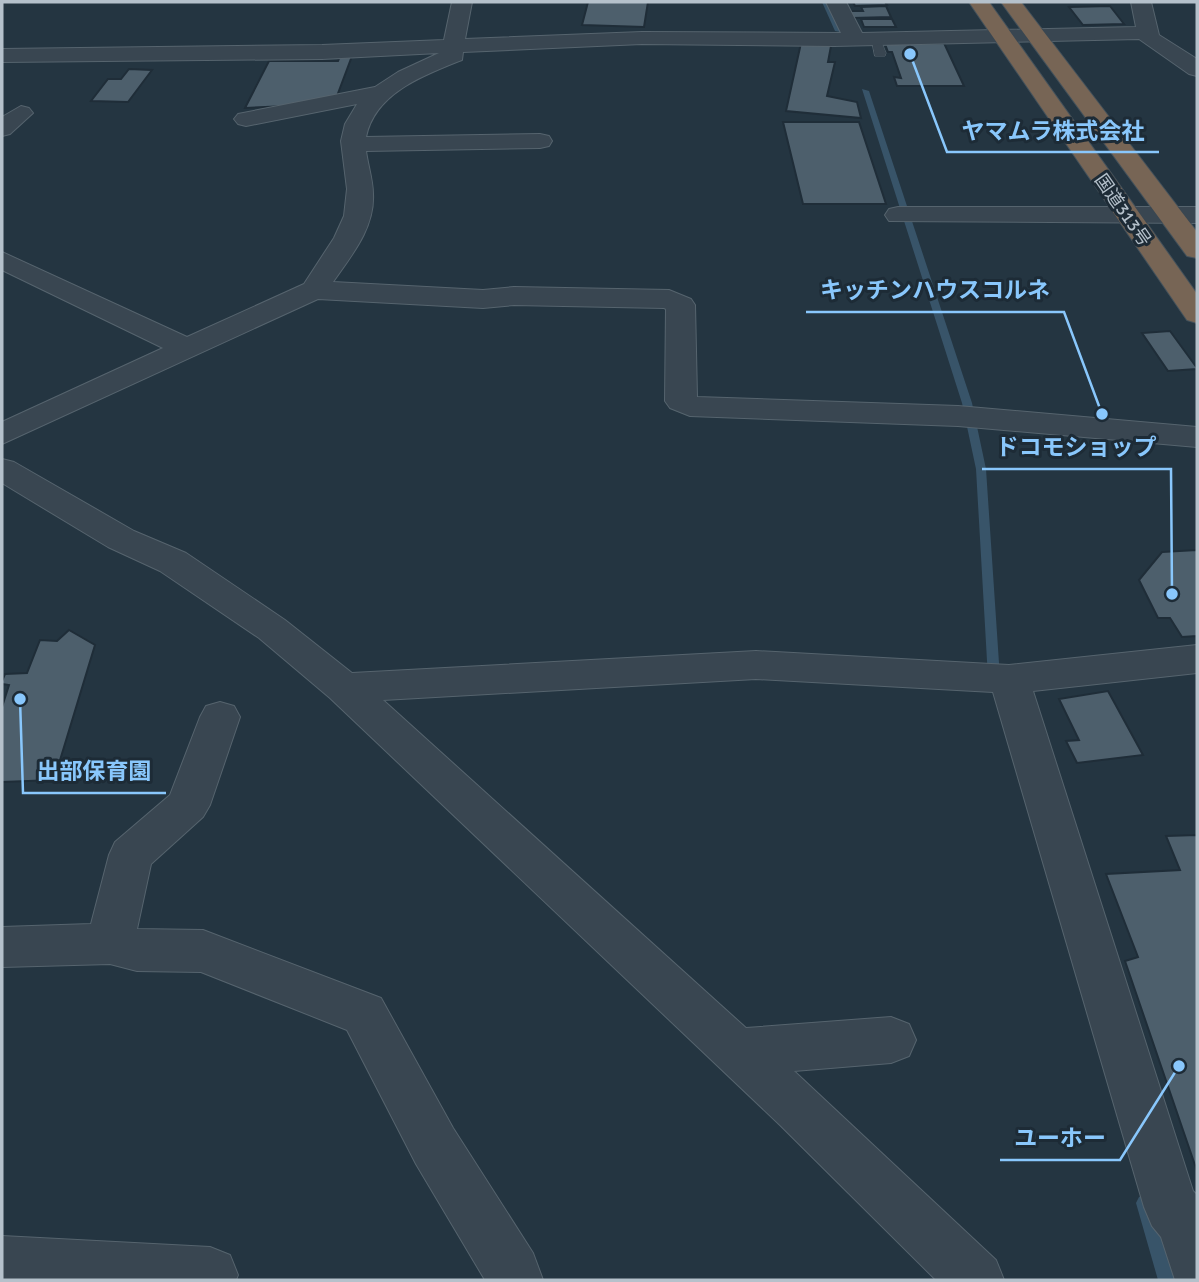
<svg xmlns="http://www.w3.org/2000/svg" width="1199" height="1282" viewBox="0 0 1199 1282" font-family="Signika,'Noto Sans JP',sans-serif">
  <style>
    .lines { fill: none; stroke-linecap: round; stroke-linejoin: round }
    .stream { fill: #385469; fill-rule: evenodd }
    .building { fill: #4d5f6c; stroke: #1f2d38; stroke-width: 2 }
    .lane-casing { stroke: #56646e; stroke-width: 1 }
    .street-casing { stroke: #56646e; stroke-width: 2 }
    .highway-casing { stroke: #43515b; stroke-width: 2 }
    .lane { fill: #394651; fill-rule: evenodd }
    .street { fill: #394651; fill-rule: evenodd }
    .highway { fill: #776555; fill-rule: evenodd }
    .labels { text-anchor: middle; stroke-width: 6; stroke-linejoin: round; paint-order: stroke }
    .far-street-label { font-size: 18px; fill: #b5c1cb; stroke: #1d2b36 }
    .leader { fill: none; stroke: #89c7fc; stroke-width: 2.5 }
    .callout-dot { fill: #89c7fc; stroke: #1d2b36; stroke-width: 2.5 }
    .callout-label { font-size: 23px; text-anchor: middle; font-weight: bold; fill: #89c7fc; stroke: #1d2b36; stroke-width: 6; stroke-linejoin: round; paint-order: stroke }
  </style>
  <rect width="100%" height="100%" fill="#243541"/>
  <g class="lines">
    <!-- stream -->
    <g class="stream">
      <path d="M822,2H828L840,32L835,31Z"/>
      <path d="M862,89L869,91L972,403L986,469L1000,678L998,681H990L988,678L976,469L962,403Z"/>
      <path d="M1145,1194L1151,1197L1154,1203L1176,1280H1158L1136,1203L1139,1197Z"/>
    </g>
  </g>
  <!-- building -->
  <g class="building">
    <path d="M588,2H648L644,27L582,25Z"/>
    <path d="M853,2H885L887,5L855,6Z"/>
    <path d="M886,6L891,17L852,18L849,11H863L861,7Z"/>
    <path d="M1110,6L1124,24L1083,25L1069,7Z"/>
    <path d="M861,19H892L896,27H864Z"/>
    <path d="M801,43L838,44L831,46L828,62H835L827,96L857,102L861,118L786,111Z"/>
    <path d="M944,43L964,86H897L894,77L901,78L892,52H888L885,44Z"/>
    <path d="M340,56H352L337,96L287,106L245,108L269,61H338Z"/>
    <path d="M129,69L152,70L128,102L91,101L108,79H121Z"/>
    <path d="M783,122H859L886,204H803Z"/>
    <path d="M1170,331L1197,368V369L1168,371L1142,333Z"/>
    <path d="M1197,550V636L1182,637L1170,618H1158L1139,580L1162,552Z"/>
    <path d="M69,630L95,645L54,780L2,782V707L9,685L2,684V681L5,674L27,673L40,640L57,641Z"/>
    <path d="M1108,691L1143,755L1077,763L1066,741L1079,740L1059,699Z"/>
    <path d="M1197,835V1171L1125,961L1138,957L1106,874L1180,870L1166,836Z"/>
  </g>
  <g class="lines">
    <!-- lane casing -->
    <g class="lane-casing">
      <path id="lane" d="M871,36H879L886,53L885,56H875Z"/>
    </g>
    <!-- street casing -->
    <g class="street-casing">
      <g id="street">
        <path d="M452,2H472L465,39L642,32L841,33L826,2H846L862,33L1136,27L1131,2H1151L1159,35L1197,59V76L1189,74L1139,39L834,46L642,44L463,52L462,60C424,75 375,93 366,137L540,134L549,136L552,141L549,146L540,148L366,151C368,166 373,180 373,194C375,228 351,256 333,282L483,290L514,287L669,290L691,299L695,305L697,397L958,406L1197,427V447L958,426L690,416L670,408L665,401L666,309L664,308L514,305L483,308L318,299L2,444V422L163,348L2,270V252L187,337L304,284L334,238L344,216L347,189L341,141L345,124L357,104L246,126L238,124L234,119L238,114L375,87L398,72L439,53L322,59L2,62V49L322,45L444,40Z"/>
        <path d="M21,106L29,108L33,113L10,134L2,136V117Z"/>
        <path d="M898,207H1197V223L889,221L885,215L889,209Z"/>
        <path d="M2,459L14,462L134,531L186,553L285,620L352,673L756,651L1009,665L1197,645V673L1033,691L1193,1191L1197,1195V1280H1175L1161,1237L1152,1226L1144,1207L993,692L756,679L383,700L746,1028L891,1017L909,1024L916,1040L909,1056L891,1063L794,1071L996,1260L1004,1280H936L780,1125L330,698L259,638L160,571L108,547L2,483Z"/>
        <path d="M220,702L234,706L240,717L210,805L203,817L151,864L137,929L203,930L381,998L453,1128L533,1253L543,1280H485L416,1164L347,1030L201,972L137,971L110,964L2,967V927L91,924L109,855L115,842L170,795L200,717L206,706Z"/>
        <path d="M2,1236L210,1247L230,1255L238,1275L236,1280H2Z"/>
      </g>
    </g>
    <!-- highway casing -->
    <g class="highway-casing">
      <g id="highway">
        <path d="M969,2H989L1197,294V323L1187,320Z"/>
        <path d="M1001,2H1021L1197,232V258L1187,256Z"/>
      </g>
    </g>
    <!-- lane -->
    <use href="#lane" class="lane"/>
    <!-- street -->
    <use href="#street" class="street"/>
    <!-- highway -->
    <use href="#highway" class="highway"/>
  </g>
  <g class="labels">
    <!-- far-street labels -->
    <g class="far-street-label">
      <text transform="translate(1123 210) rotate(55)" y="6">国道313号</text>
    </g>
  </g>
  <!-- callouts -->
  <path class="leader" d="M910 54L947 152H1159M1102 414L1064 312H806M1172 594L1171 469H982M20 699L23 793H166M1179 1066L1120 1160H1000"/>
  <g class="callout-dot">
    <circle cx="910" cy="54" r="7"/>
    <circle cx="1102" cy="414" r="7"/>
    <circle cx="1172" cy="594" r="7"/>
    <circle cx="20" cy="699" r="7"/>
    <circle cx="1179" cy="1066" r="7"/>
  </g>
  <g class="callout-label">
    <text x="1053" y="139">ヤマムラ株式会社</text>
    <text x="935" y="298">キッチンハウスコルネ</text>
    <text x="1076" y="455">ドコモショップ</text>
    <text x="94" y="779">出部保育園</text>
    <text x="1060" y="1146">ユーホー</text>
  </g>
  <!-- border -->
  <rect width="1199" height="1282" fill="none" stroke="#b5c1cb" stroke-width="7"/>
</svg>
